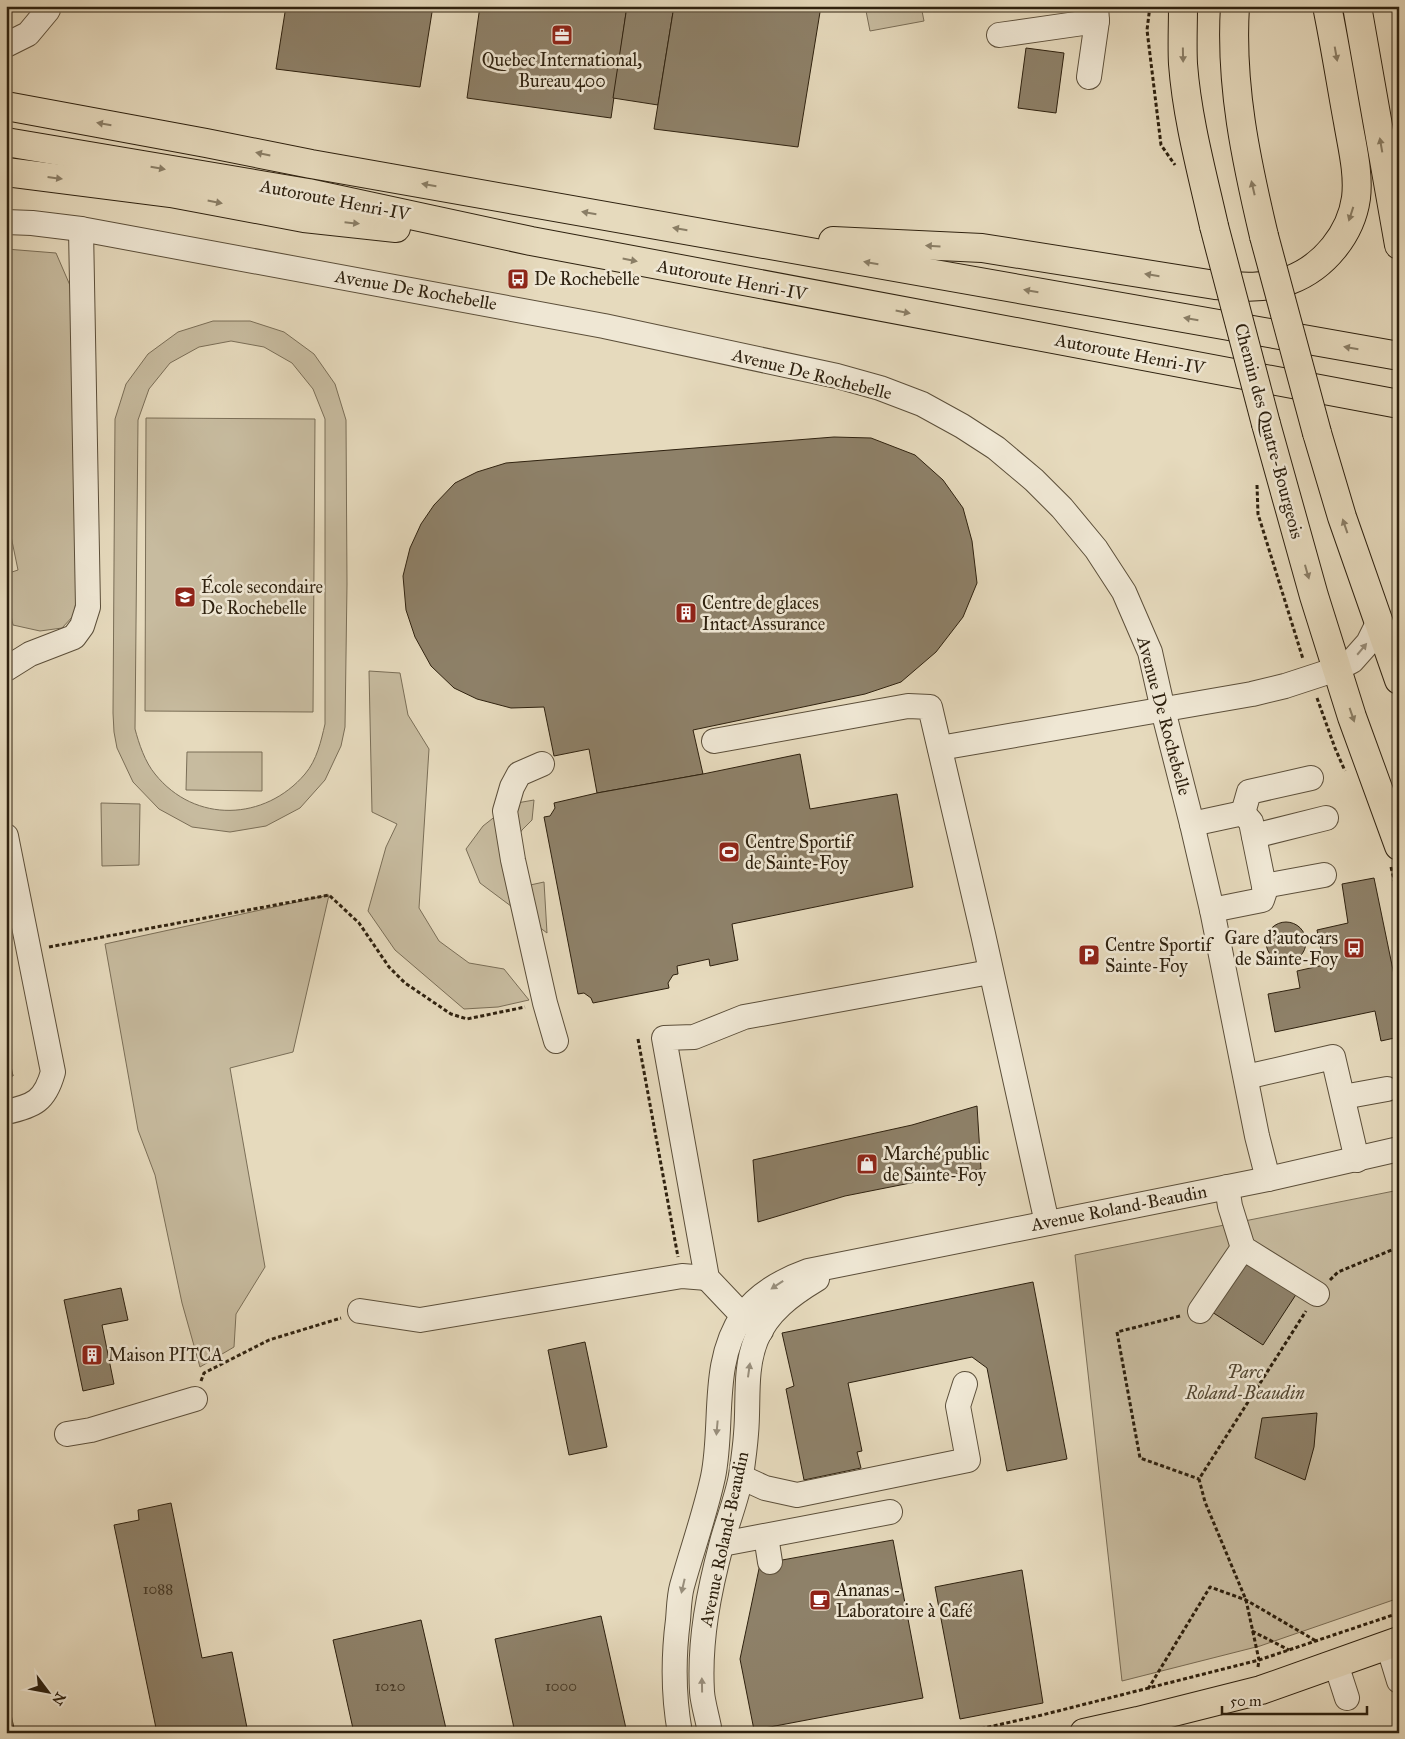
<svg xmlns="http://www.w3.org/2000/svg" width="1405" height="1739" viewBox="0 0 1405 1739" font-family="'IM FELL Great Primer',serif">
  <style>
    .green { fill: #c7bb9f; stroke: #7a6e57; fill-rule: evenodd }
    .building { fill: #8e8169; stroke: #2e210f }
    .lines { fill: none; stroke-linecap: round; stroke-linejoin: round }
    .minor-casing { stroke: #5c4f3a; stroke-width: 26 }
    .major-casing { stroke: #2e210f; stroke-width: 30 }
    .highway-casing { stroke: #2e210f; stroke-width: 30 }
    .path { stroke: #2e210f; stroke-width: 3; stroke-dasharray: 4 2.5; stroke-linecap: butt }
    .minor { stroke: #efe7d4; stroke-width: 24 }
    .major { stroke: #e6dabd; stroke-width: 28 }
    .highway { stroke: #e6dabd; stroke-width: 28 }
    .major-bridge-casing { stroke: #2e210f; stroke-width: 30; stroke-linecap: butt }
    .major-bridge { stroke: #e6dabd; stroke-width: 28 }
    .oneway { fill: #8a7e66 }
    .oneway2 { fill: #988e7b }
    .labels { text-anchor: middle; stroke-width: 5; stroke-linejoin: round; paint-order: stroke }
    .number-label { font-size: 15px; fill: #463926 }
    .poi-label { font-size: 18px; fill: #2e210f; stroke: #efe7d4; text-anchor: start }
    .street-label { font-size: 18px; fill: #2e210f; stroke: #efe7d4 }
    .park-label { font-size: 18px; font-style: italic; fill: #544833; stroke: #efe7d4 }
  </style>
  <rect width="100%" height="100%" fill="#e6dabd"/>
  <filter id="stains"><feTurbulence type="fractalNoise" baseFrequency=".004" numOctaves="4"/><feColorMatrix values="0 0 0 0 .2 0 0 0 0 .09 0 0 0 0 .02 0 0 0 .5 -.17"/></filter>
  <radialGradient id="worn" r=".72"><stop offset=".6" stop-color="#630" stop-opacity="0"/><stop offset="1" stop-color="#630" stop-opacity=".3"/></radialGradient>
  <!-- green -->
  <g class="green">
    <path d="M865,6H921L924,21L870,31Z"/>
    <path d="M6,249L56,253L72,290L77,594L74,615L62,628L40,631L13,625L6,593V574L18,570L6,512Z"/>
    <path d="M213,321H250L284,332L314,354L335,384L346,420L347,584L345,727L341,746L325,780L300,808L266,826L230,832L192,827L159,809L133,782L117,748L114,732L113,713L115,419L126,384L148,354L178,332ZM231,341L264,347L292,363L313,389L325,419V724C321,741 317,760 305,774C265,821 195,824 155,774C145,762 139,744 135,729L138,420L149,389L170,363L199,347Z"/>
    <path d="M146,418L315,419L313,712L145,711Z"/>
    <path d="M369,671L400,673L408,715L429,749L419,908L439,941L469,963L504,969L529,1000L498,1007L464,1009L395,950L368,911L386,847L397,824L372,812Z"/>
    <path d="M187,752H262V791L186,790Z"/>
    <path d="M534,800L532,820L522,830L507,853L521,887L544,882L547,933L480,883L466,849L483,826L511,804Z"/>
    <path d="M101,803L140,804L139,865L102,866Z"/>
    <path d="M329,895L293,1052L230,1068L265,1267L236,1314L234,1347L200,1367L182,1303L155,1175L138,1130L105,944Z"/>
    <path d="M1399,1190V1598L1260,1646L1122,1681L1075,1255Z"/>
  </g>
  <!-- building -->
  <g class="building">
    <path d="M286,6H433L420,87L276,69Z"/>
    <path d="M480,6H627L611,118L467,98Z"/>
    <path d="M627,6H674L658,105L613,98Z"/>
    <path d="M674,6H821L798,147L654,129Z"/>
    <path d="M1026,48L1064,53L1056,113L1018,108Z"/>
    <path d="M834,437L871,438L915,455L943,480L963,508L972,541L977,583L963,617L936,652L901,682L865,694L693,730L703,774L597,793L589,749L554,756L544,707L511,708L477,699L454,688L431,666L415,637L406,610L403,576L410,548L421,524L434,505L455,483L477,472L506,463Z"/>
    <path d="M800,754L810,809L897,794L913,887L732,924L738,960L710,966L709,959L677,966L678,974L673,975L668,983L669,988L593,1003L591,998L584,993L578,994L544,817L550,816L555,808L554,803L597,793L703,774Z"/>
    <path d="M1374,878L1399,999V1037L1381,1041L1375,1011L1275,1032L1268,994L1300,988L1297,971L1324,965L1317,930L1348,923L1342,884Z"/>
    <circle cx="1286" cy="942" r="20"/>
    <path d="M6,1041L13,1076L6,1077Z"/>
    <path d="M977,1106L981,1169L845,1196L758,1222L753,1160L912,1125Z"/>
    <path d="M1246,1260L1297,1293L1263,1345L1212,1312Z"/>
    <path d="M1033,1282L1067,1459L1007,1471L987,1368L972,1357L848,1383L862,1451L857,1452L861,1468L804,1480L786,1389L794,1386L782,1333Z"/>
    <path d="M121,1288L128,1320L102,1325L114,1384L83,1391L64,1300Z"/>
    <path d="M585,1342L607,1447L569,1455L548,1350Z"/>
    <path d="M1317,1413L1314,1447L1305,1480L1255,1458L1262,1418Z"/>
    <path d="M171,1503L202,1658L232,1652L248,1733H157L114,1525L139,1520L138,1510Z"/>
    <path d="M893,1540L923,1698L754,1730L740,1659L760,1564Z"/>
    <path d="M1022,1570L1043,1703L960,1719L935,1587Z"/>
    <path d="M601,1616L627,1733H515L495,1639Z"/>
    <path d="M421,1620L447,1733H354L333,1640Z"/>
    <path d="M7,1696L15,1733H6Z"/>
  </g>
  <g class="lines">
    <!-- minor casing -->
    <g class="minor-casing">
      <g id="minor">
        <path d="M999,35L1097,21L1096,6"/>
        <path d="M6,45L28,34L48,10V6"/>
        <path d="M1089,77L1097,21"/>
        <path d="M6,222L32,223L81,229L604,326L837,376L880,388L922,404L962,426L996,448L1034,480L1062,508L1096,549L1124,592L1150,652L1163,710L1192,824L1212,910L1257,1136L1268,1179"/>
        <path d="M6,669L30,654L74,637L82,626L88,607L81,229"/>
        <path d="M714,741L908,706L930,707L983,934L1047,1223"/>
        <path d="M940,748L1252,694L1285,686L1337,669L1352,661L1368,643L1379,621"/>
        <path d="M542,764L519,774L512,787L505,811L513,860L545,1003L556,1041"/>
        <path d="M1243,813L1249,792L1311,778"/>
        <path d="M1192,824L1243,813L1251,822L1265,891L1262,900L1212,910"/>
        <path d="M6,836L53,1072C45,1101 34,1106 6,1112"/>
        <path d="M1254,836L1326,818"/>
        <path d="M1264,886L1324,875"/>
        <path d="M1246,1077L1333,1057L1357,1160"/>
        <path d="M1343,1097L1387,1089"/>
        <path d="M1227,1187L1230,1206L1243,1248L1317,1294"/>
        <path d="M360,1311L420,1320L682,1276L707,1278"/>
        <path d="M1200,1311L1243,1248"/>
        <path d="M761,1331L743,1316L707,1278L664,1038L694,1037L744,1017L990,972"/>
        <path d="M67,1434L91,1430L195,1399"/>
        <path d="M741,1477L765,1488L797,1495L968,1460L958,1406L965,1384"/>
        <path d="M766,1536L770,1562"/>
        <path d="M722,1544L890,1512"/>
        <path d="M1388,1645L1399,1681"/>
        <path d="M1336,1664L1347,1698"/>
        <path d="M680,1733C673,1694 673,1659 678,1620C679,1609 679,1597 682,1586C692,1550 705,1514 713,1477C724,1424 710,1363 743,1315C759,1293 783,1280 808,1271L1268,1179L1399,1149"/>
        <path d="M710,1733C708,1719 703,1705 702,1692C699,1640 709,1591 722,1542C728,1520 737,1498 741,1476C743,1462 745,1448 746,1434C749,1403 744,1370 756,1340C767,1312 792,1294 817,1279"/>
      </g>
    </g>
    <!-- major casing -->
    <g class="major-casing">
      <g id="major">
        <path d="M1183,6C1183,25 1182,45 1183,64C1187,118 1202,173 1214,226"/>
        <path d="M1235,6C1230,85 1246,160 1264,236"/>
        <path d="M1266,424L1314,596L1352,717L1399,846"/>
        <path d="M1317,433L1342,517L1399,680"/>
        <path d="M1084,1733L1138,1721L1261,1690L1399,1641"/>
      </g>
    </g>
    <!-- highway casing -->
    <g class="highway-casing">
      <g id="highway">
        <path d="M1357,6L1399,245"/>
        <path d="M6,106L206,143L311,164L1399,356"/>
        <path d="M6,142L308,193L531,241L1399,404"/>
        <path d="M6,172L171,193L304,218L396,228"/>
        <path d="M833,241L982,248L1215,285C1240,287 1267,289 1290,280C1324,267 1351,234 1356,198C1359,173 1352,146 1348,122C1341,84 1335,45 1327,6"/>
      </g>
    </g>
    <!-- path -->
    <g class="path">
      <path d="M1150,6L1147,30L1161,145L1175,165"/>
      <path d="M1257,485L1258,514L1303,659"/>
      <path d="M1317,698L1335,748L1345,771"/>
      <path d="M1391,867L1399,900"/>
      <path d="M49,947L329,895L359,923L389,967L405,983L451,1014L467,1019L525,1007"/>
      <path d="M638,1039L678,1257"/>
      <path d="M1396,1172L1399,1181"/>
      <path d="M1330,1280L1338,1272L1399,1247"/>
      <path d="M1180,1316L1117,1332L1140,1458L1199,1479"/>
      <path d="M201,1381L204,1373L269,1340L341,1318"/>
      <path d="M1252,1631L1289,1650"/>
      <path d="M1258,1667L1259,1660L1246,1600L1205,1502L1199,1479L1306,1311"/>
      <path d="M1148,1689L1210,1587L1246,1600L1316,1641"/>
      <path d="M962,1733L1042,1715L1259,1660L1399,1613"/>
    </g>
    <!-- minor -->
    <use href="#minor" class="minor"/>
    <!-- major -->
    <use href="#major" class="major"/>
    <!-- highway -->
    <use href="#highway" class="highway"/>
    <!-- major-bridge casing -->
    <g class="major-bridge-casing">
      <g id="major-bridge">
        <path d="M1214,226L1266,424"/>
        <path d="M1264,236L1317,433"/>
      </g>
    </g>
    <!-- major-bridge -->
    <use href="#major-bridge" class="major-bridge"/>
  </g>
  <!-- one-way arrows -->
  <defs><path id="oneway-solid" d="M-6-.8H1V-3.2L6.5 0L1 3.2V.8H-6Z" transform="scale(1.25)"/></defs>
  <g class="oneway">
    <use href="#oneway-solid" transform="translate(1336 54) rotate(80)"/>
    <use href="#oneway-solid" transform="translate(1183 55) rotate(89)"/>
    <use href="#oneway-solid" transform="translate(104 124) rotate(-170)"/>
    <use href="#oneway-solid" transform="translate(1381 145) rotate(-100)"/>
    <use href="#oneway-solid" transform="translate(263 154) rotate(-168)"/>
    <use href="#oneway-solid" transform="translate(158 168) rotate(10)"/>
    <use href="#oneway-solid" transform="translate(55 178) rotate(7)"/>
    <use href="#oneway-solid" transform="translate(429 185) rotate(-170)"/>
    <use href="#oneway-solid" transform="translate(1253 188) rotate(-103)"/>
    <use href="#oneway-solid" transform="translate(215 202) rotate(11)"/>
    <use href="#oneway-solid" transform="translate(589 213) rotate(-170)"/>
    <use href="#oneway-solid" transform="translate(1351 214) rotate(108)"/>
    <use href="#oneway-solid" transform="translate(352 223) rotate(6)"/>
    <use href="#oneway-solid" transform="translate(680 229) rotate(-170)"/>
    <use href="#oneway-solid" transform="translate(933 246) rotate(-177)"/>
    <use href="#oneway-solid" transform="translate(630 260) rotate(11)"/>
    <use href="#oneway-solid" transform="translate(871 263) rotate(-170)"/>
    <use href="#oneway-solid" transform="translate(1152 275) rotate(-171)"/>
    <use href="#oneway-solid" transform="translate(1031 291) rotate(-170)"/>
    <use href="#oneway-solid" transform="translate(903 312) rotate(11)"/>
    <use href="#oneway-solid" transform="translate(1191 319) rotate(-170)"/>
    <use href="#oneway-solid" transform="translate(1351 348) rotate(-170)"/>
    <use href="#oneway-solid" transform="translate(1345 526) rotate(-109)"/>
    <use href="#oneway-solid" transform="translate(1307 572) rotate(74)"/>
    <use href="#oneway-solid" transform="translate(1352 715) rotate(71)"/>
  </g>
  <g class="oneway2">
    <use href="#oneway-solid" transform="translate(1362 649) rotate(-50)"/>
    <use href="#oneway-solid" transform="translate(777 1285) rotate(146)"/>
    <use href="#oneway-solid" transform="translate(749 1370) rotate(-82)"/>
    <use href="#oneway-solid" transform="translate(717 1428) rotate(95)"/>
    <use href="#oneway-solid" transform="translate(683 1586) rotate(103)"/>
    <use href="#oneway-solid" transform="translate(702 1685) rotate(-91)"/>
  </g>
  <!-- icons -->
  <defs>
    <g id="office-square" transform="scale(1.125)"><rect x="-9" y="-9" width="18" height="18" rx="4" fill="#8f2418" stroke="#efe7d4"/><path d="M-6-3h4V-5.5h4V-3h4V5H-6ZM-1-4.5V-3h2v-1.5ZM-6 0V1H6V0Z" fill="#fff"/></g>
    <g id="bus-square" transform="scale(1.125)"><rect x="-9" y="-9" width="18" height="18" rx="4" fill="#8f2418" stroke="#efe7d4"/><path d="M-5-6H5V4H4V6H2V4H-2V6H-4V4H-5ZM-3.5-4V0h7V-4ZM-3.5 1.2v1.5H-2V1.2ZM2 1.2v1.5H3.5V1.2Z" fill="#fff"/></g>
    <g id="school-square" transform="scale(1.125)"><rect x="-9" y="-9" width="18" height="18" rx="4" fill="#8f2418" stroke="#efe7d4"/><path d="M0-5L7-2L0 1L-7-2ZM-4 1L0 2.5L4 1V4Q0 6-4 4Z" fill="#fff"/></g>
    <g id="building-square" transform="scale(1.125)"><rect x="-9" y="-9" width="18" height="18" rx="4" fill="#8f2418" stroke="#efe7d4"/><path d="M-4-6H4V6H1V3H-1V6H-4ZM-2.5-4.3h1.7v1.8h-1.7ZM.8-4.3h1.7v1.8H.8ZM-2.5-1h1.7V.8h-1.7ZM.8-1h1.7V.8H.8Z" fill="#fff"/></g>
    <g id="stadium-square" transform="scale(1.125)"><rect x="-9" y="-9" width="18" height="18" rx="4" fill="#8f2418" stroke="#efe7d4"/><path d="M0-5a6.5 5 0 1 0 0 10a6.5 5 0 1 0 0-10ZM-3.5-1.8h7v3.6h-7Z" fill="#fff"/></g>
    <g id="parking-square" transform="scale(1.125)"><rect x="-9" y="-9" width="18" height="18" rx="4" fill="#8f2418" stroke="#efe7d4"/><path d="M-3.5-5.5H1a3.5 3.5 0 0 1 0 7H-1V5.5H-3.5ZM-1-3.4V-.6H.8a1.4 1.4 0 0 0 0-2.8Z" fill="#fff"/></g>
    <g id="shop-square" transform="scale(1.125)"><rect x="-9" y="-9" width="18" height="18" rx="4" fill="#8f2418" stroke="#efe7d4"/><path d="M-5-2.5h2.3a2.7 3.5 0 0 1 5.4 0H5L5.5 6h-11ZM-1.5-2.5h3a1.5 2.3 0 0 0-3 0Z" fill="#fff"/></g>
    <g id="cafe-square" transform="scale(1.125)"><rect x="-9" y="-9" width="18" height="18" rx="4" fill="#8f2418" stroke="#efe7d4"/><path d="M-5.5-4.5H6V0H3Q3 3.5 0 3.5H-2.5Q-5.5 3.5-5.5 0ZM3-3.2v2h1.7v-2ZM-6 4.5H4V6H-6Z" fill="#fff"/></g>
  </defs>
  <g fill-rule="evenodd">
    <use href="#office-square" x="562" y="35"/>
    <use href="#bus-square" x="518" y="279"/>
    <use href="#school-square" x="185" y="597"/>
    <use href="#building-square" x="686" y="613"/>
    <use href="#stadium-square" x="729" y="852"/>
    <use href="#bus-square" x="1354" y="948"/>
    <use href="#parking-square" x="1089" y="955"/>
    <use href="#shop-square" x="867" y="1164"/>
    <use href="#building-square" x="92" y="1355"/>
    <use href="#cafe-square" x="820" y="1600"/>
  </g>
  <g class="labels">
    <!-- number labels -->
    <g class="number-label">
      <text x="158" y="1594">1088</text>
      <text x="390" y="1691">1020</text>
      <text x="561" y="1691">1000</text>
    </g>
    <!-- poi labels -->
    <g class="poi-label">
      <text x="562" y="66" text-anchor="middle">Quebec International,<tspan x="562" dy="21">Bureau 400</tspan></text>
      <text x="534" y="285">De Rochebelle</text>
      <text x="201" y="593">École secondaire<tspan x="201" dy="21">De Rochebelle</tspan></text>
      <text x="702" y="609">Centre de glaces<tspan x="702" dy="21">Intact Assurance</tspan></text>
      <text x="745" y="848">Centre Sportif<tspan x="745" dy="21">de Sainte-Foy</tspan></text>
      <text x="1338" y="944" text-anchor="end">Gare d'autocars<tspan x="1338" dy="21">de Sainte-Foy</tspan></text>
      <text x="1105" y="951">Centre Sportif<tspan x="1105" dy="21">Sainte-Foy</tspan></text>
      <text x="883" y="1160">Marché public<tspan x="883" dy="21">de Sainte-Foy</tspan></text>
      <text x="108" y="1361">Maison PITCA</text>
      <text x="836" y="1596">Ananas -<tspan x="836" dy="21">Laboratoire à Café</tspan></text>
    </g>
    <!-- street labels -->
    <g class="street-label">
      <text transform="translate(335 200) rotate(11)" y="6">Autoroute Henri-IV</text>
      <text transform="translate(732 280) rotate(11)" y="6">Autoroute Henri-IV</text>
      <text transform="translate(416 290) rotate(10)" y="6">Avenue De Rochebelle</text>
      <text transform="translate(1130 354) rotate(11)" y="6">Autoroute Henri-IV</text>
      <text transform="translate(812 374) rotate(14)" y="6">Avenue De Rochebelle</text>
      <text transform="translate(1269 431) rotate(75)" y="6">Chemin des Quatre-Bourgeois</text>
      <text transform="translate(1164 716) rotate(75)" y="6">Avenue De Rochebelle</text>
      <text transform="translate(1119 1208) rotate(-11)" y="6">Avenue Roland-Beaudin</text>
      <text transform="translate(724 1539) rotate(-78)" y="6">Avenue Roland-Beaudin</text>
    </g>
    <!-- park labels -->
    <g class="park-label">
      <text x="1245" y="1378">Parc<tspan x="1245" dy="21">Roland-Beaudin</tspan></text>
    </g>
  </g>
  <!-- margin -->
  <rect width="1405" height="1739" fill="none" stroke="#e6dabd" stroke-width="25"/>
  <rect x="8" y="8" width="1390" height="1724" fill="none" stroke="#2e210f" stroke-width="2.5"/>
  <rect x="12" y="12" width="1380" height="1714" fill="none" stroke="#2e210f"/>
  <!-- north arrow -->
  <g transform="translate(48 1692) rotate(122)" stroke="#efe7d4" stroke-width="4" paint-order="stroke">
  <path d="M0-4L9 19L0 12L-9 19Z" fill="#2e210f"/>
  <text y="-8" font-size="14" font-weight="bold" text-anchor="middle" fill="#2e210f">N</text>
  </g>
  <!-- scale -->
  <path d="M1222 1706v8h145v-8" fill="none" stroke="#2e210f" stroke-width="2.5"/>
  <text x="1230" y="1706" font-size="15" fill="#2e210f" stroke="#efe7d4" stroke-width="4" paint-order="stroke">50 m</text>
  <rect width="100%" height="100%" filter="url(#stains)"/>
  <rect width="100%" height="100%" fill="url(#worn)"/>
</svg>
